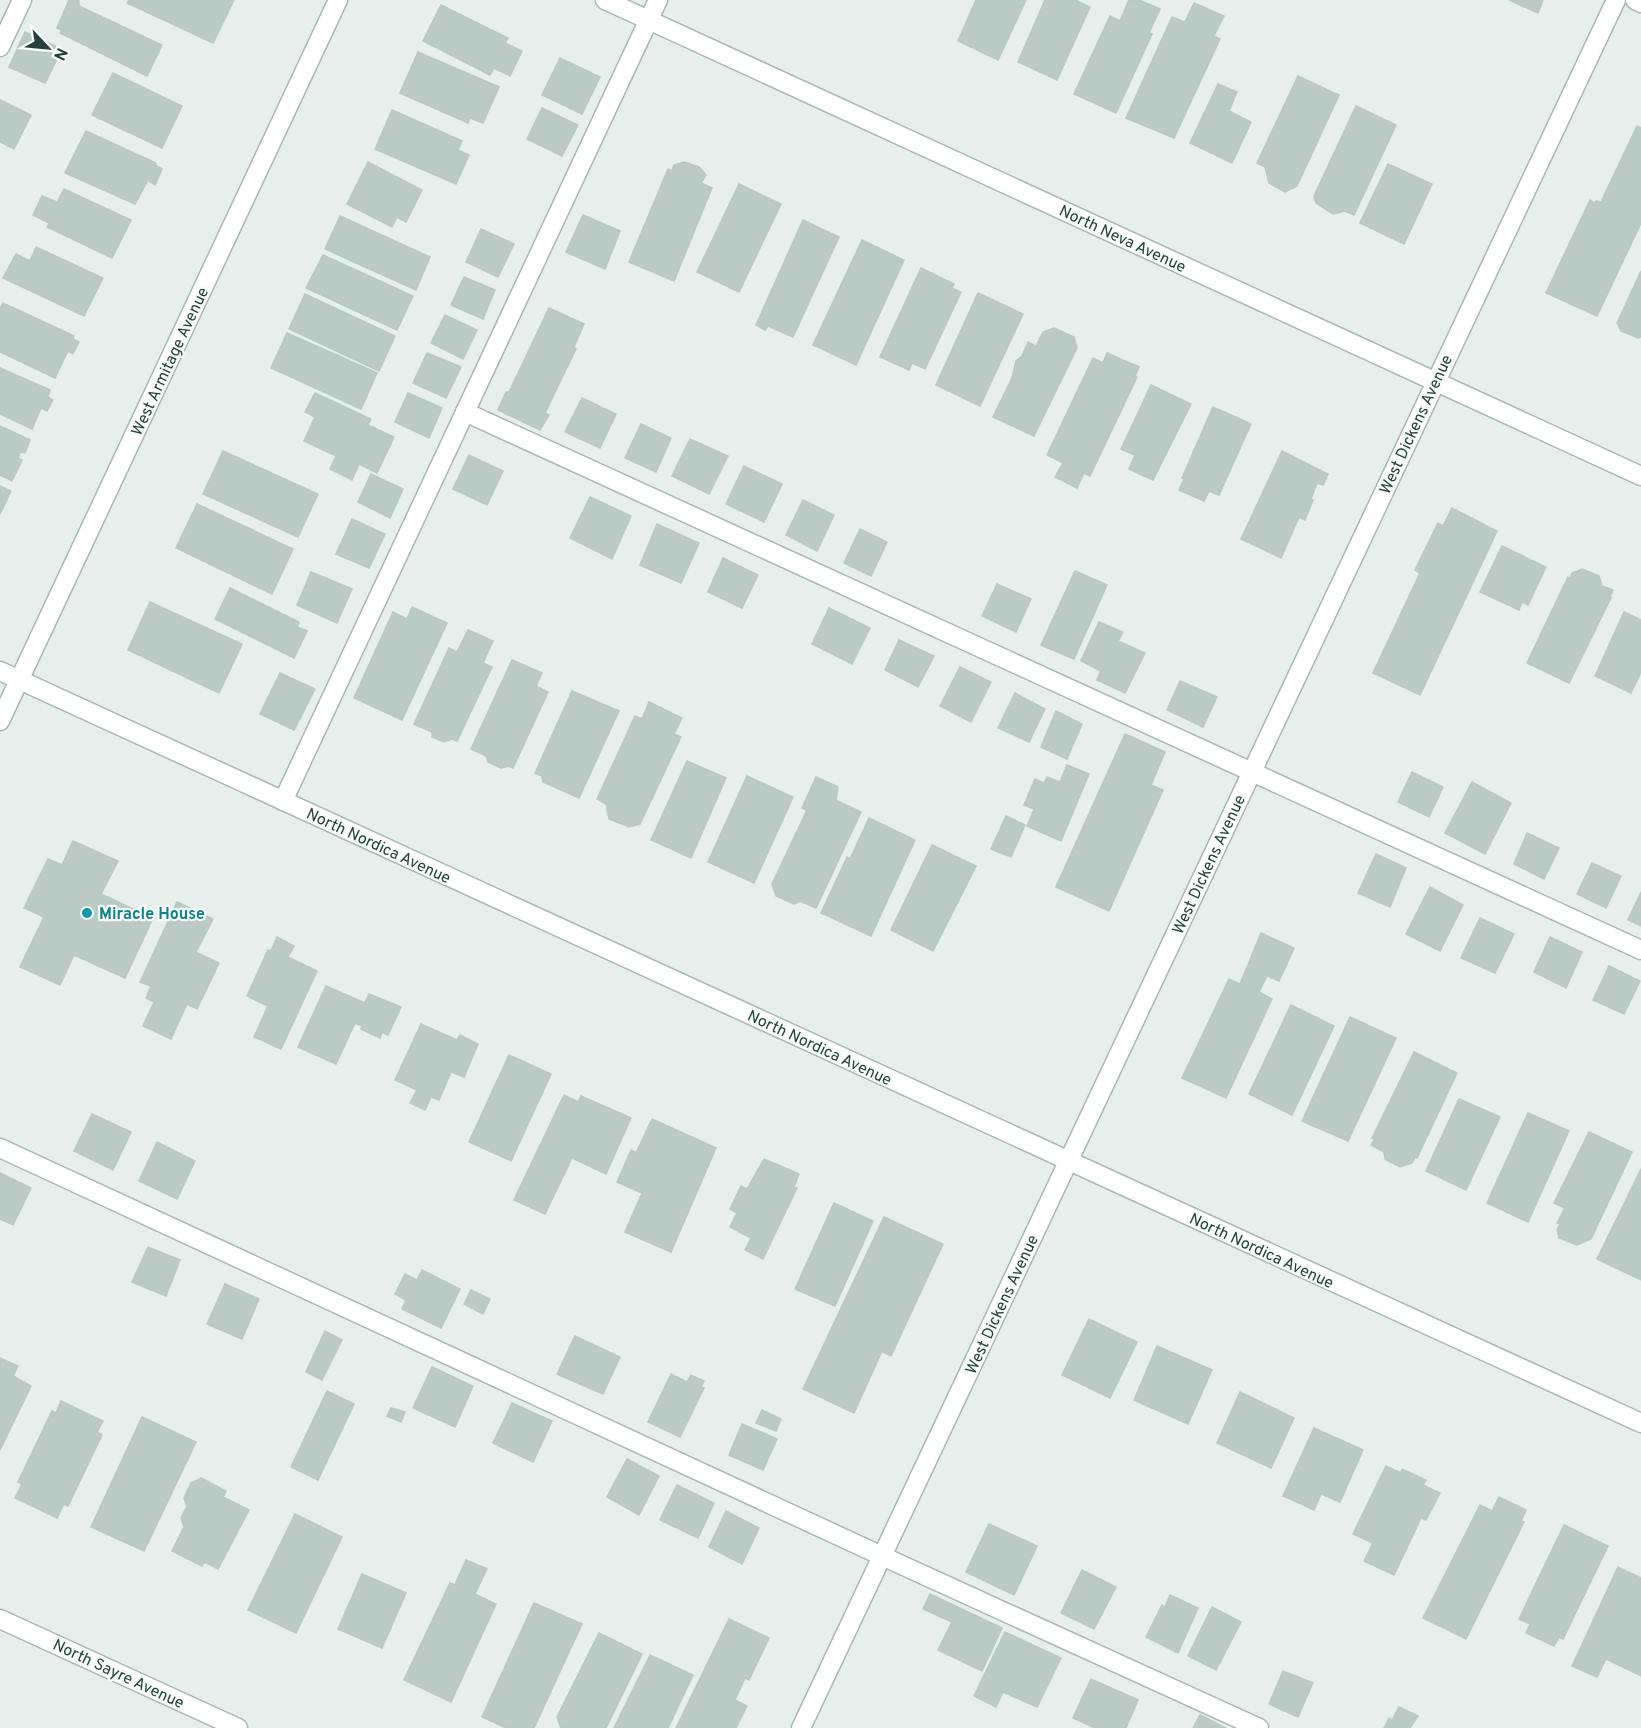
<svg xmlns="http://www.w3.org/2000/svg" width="1641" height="1728" viewBox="0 0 1641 1728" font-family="Overpass,sans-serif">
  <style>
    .building { fill: #bbcac4; stroke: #b8c9c2; stroke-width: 1.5 }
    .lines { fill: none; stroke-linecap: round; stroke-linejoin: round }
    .minor-casing { stroke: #a8b8b2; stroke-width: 21 }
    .minor { stroke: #fff; stroke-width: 18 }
    .culture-dot { fill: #0f9aa8; stroke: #f7fbf9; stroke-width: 2 }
    .labels { text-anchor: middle; stroke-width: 4.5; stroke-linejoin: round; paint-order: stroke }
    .street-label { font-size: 16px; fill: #24423a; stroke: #f7fbf9 }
    .culture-label { font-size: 16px; font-weight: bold; fill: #0d838f; stroke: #f7fbf9; text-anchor: start }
  </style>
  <rect width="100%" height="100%" fill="#e6efeb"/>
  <!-- building -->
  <g class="building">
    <path d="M69,0L79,1V6L162,45L147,76L60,33L62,30L57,28Z"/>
    <path d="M129,0H234L213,43L127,3Z"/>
    <path d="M976,0H1026L998,60L958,41Z"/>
    <path d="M1045,0H1075L1090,7L1057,80L1018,62Z"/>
    <path d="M1129,0H1139L1160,9L1149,33L1152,34L1116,113L1074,94L1110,16L1120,21Z"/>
    <path d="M1509,0H1543L1538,13Z"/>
    <path d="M1194,3L1224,16L1214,36L1220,39L1174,138L1126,118L1172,17L1185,22Z"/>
    <path d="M441,5L508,38L505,43L522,51L510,76L494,68L490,75L423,41Z"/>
    <path d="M25,32L62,49L45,83L9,67Z"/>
    <path d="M418,52L499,87L483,123L470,118L468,123L400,93Z"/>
    <path d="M560,58L600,77L582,114L542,95Z"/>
    <path d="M113,73L182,106L162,148L92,115Z"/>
    <path d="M1298,76L1339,95L1297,186L1285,192L1269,183L1265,167L1257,163Z"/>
    <path d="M1218,84L1237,92L1229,111L1251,122L1232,163L1190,143Z"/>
    <path d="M0,100L31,115L14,149L0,142Z"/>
    <path d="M1356,106L1396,125L1354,215L1345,211L1333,214L1316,203L1314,196Z"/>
    <path d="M542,108L578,125L562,156L527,139Z"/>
    <path d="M392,110L462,141L458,150L469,155L456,184L375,149Z"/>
    <path d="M1637,126L1641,128V223L1597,316L1546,293L1590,200L1595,203L1596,201L1601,202Z"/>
    <path d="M86,131L156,163L155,165L162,169L155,185L148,180L135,204L65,173Z"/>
    <path d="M368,162L422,190L406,222L397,217L392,227L347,204Z"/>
    <path d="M684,162L699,167L706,175L701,183L712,188L674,281L629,262L668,169L672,171L674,165Z"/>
    <path d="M1388,164L1432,184L1404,244L1360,223Z"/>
    <path d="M739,184L781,204L739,292L697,272Z"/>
    <path d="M64,189L131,220L112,258L47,227L49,223L33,215L42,196L57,202Z"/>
    <path d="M583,215L620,231L605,269L566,252Z"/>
    <path d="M340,216L430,257L416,290L325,249Z"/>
    <path d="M803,220L839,237L793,337L768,326L765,330L756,325Z"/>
    <path d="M481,229L514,244L498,277L466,262Z"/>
    <path d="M862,240L904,260L856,365L813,345Z"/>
    <path d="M36,247L103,278L84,316L3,278L16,254L30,261Z"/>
    <path d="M323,255L413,296L397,330L306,288Z"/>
    <path d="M921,268L954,284L952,288L961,292L925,369L912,363L909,370L880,357Z"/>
    <path d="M1641,271V337L1638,338L1621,331L1617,323Z"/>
    <path d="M464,277L495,290L483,319L451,305Z"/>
    <path d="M978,293L1023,314L980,406L936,385Z"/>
    <path d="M305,294L395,336L379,371L289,329Z"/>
    <path d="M3,303L74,336L73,339L79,342L73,354L68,351L55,378L0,352V309Z"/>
    <path d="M549,308L584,324L574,347L576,349L545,413L549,415L540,430L498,410L506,392H509Z"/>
    <path d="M445,315L477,330L463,359L431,343Z"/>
    <path d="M1054,328L1074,337L1077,348L1034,436L993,417L1012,378L1016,361L1022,356L1028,342L1036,346L1043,332Z"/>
    <path d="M287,333L377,373L361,409L271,368Z"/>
    <path d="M427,353L461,367L446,398L413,383Z"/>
    <path d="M1107,353L1139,367L1135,376L1137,377L1090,476L1084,473L1077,488L1055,477L1063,463L1047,455L1093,358L1103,363Z"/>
    <path d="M0,368L50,390L48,397L53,400L47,411L41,408L32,429L0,414Z"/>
    <path d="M1151,385L1191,404L1153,480L1129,469L1135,455L1121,449Z"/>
    <path d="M315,393L371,419L368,425L394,437L377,473L359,464L352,480L330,469L336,456L304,441L315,417L305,412Z"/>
    <path d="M408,393L442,408L429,438L395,422Z"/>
    <path d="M582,398L616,414L600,448L565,432Z"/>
    <path d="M1213,407L1251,424L1219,495L1209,491L1204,501L1179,490L1184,479L1182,478Z"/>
    <path d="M641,424L671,438L656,472L625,458Z"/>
    <path d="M0,426L30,440L25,453L20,452L18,458L22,460L12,481L0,475Z"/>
    <path d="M690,439L728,456L709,494L672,476Z"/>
    <path d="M223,451L318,494L298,537L203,494Z"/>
    <path d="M1282,451L1328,474L1323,485L1317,483L1311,499L1313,500L1305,520L1299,517L1281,558L1241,539Z"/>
    <path d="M469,455L503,471L487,505L453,489Z"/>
    <path d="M744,466L782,484L764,522L726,504Z"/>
    <path d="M371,474L403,489L390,518L358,502Z"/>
    <path d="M0,486L11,491L0,514Z"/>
    <path d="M590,497L631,516L612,559L570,538Z"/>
    <path d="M803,500L834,515L817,551L786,535Z"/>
    <path d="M197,504L293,549L272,594L176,548Z"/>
    <path d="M1452,508L1497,531L1420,695L1373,673L1420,573L1415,570L1438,523L1443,526Z"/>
    <path d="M352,519L385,534L369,568L336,554Z"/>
    <path d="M657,524L699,543L681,583L640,565Z"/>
    <path d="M860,529L887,542L871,576L844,563Z"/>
    <path d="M1502,546L1546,567L1528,605L1522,602L1519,610L1480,592Z"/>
    <path d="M723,558L758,575L742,608L708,592Z"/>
    <path d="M1582,569L1599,576L1602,586L1613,590L1610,597L1611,598L1569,683L1527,663L1568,577L1570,578L1572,573Z"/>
    <path d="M1075,571L1107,585L1074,659L1041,645Z"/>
    <path d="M311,572L352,589L337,623L297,605Z"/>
    <path d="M997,584L1031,599L1016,632L982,616Z"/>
    <path d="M230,588L299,622L297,627L307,631L294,658L215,619Z"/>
    <path d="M150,602L242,644L219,693L128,650Z"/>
    <path d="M412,607L447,623L402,720L354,698L393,612L407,619Z"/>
    <path d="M829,608L870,628L852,664L812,644Z"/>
    <path d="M1624,612L1641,620V672L1631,693L1595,676Z"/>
    <path d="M1099,622L1123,632L1118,641L1145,653L1125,693L1097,680L1101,671L1081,661Z"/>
    <path d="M468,630L493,641L483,663L492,667L457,741L452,739L444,742L432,737V732L414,724L449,648L457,652Z"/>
    <path d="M899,640L934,656L918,687L885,670Z"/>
    <path d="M512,660L542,673L536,686L548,692L513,768L509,766L501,768L488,762L486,756L471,749Z"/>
    <path d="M960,667L991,682L971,722L940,706Z"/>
    <path d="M280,673L315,689L294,730L260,714Z"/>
    <path d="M1180,681L1217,697L1203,727L1167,710Z"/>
    <path d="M572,691L619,711L579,798L543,782L542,776L535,773Z"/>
    <path d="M1015,693L1045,709L1029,742L998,728Z"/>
    <path d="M649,702L682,718L674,734L681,737L640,824L629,827L609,819L606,804L597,799L635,716L642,719Z"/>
    <path d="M1056,711L1082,724L1067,759L1041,747Z"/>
    <path d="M1125,734L1165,752L1151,785L1163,790L1109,911L1056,887Z"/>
    <path d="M687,761L726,778L691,858L651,840Z"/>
    <path d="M1067,765L1089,774L1061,841L1027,826L1034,809L1024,805L1035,779L1044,783L1047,777L1060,782Z"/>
    <path d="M1412,772L1443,787L1429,817L1398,802Z"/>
    <path d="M747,776L793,797L754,883L708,862Z"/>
    <path d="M816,777L838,787L836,800L861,812L816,908L800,901L794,904L776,896L772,884L807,810L802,808Z"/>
    <path d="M1472,782L1511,803L1485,854L1445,833Z"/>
    <path d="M1006,816L1025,825L1011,857L991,849Z"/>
    <path d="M869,818L915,840L871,936L821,913L847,857L850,859Z"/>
    <path d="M1527,833L1559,848L1544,879L1514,864Z"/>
    <path d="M73,841L118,861L101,894L153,918L125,978L74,955L60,985L20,967L44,917L24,908L48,859L62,865Z"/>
    <path d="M932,845L976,866L933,951L891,930Z"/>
    <path d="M1376,854L1406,868L1390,907L1358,893Z"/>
    <path d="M1592,863L1621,876L1606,908L1577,894Z"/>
    <path d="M1430,887L1463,905L1440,951L1406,934Z"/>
    <path d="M1641,892V926L1628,920Z"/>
    <path d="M177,902L213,919L196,952L219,963L197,1009L187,1004L171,1039L143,1026L154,1002L146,998L151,986L140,982Z"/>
    <path d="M1480,918L1514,934L1495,973L1461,958Z"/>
    <path d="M1261,933L1294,948L1279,981L1267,976L1259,992L1272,999L1226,1098L1182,1078L1229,979L1240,984Z"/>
    <path d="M277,937L294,946L288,957L317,971L281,1049L254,1037L268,1006L247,996L268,950L271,951Z"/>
    <path d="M1550,937L1582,952L1566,988L1534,972Z"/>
    <path d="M1609,966L1640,981L1624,1014L1593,1000Z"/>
    <path d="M326,986L365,1003L369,994L401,1007L388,1035L382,1032L380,1038L361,1029L362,1026L355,1023L336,1064L298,1047Z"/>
    <path d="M1291,1005L1334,1026L1292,1115L1249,1094Z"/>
    <path d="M1350,1017L1396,1038L1348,1141L1302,1121Z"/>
    <path d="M421,1024L457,1040L460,1035L478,1044L464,1077L451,1072L439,1100L431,1097L425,1110L410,1103L417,1090L395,1080Z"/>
    <path d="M1414,1052L1457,1073L1417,1158L1415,1157L1412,1163L1400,1167L1385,1159L1384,1152L1371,1145L1375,1139L1372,1138Z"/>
    <path d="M509,1055L551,1074L511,1161L469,1142Z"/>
    <path d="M564,1095L578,1102L581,1096L631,1118L606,1174L572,1158L545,1214L514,1200Z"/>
    <path d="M1459,1099L1500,1117L1466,1190L1426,1171Z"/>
    <path d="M1528,1113L1569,1131L1528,1222L1487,1203Z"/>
    <path d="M92,1114L131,1132L113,1170L74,1151Z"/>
    <path d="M652,1119L716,1148L671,1252L625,1232L642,1193L617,1182L631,1150L636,1153Z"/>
    <path d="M1589,1132L1632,1152L1591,1239L1577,1245L1559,1238L1557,1230L1560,1224L1557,1223L1565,1208L1554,1203Z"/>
    <path d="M157,1142L195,1161L177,1199L139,1181Z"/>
    <path d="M764,1159L799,1174L794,1187L797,1188L763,1259L745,1250L751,1238L730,1227L737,1213L730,1209L741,1186L747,1189Z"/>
    <path d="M1641,1169V1280L1597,1259Z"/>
    <path d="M0,1173L31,1188L13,1225L0,1219Z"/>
    <path d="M834,1203L873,1221L835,1306L795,1289Z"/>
    <path d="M884,1217L943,1244L891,1356L882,1351L854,1413L803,1389Z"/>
    <path d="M148,1247L180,1260L166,1296L132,1282Z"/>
    <path d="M422,1270L460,1289L441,1328L402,1309L406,1300L395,1294L405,1274L417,1280Z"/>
    <path d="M225,1284L259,1299L242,1339L207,1324Z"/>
    <path d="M471,1290L490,1299L483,1314L464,1304Z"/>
    <path d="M1089,1319L1137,1342L1110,1398L1062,1375Z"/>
    <path d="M325,1331L342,1340L322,1380L306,1372Z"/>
    <path d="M575,1336L620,1357L603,1394L557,1374Z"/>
    <path d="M1157,1346L1212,1370L1188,1424L1134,1400Z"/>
    <path d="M0,1358L18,1366L13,1376L31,1386L0,1450Z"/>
    <path d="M432,1367L473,1386L455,1427L413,1408Z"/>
    <path d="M671,1374L687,1382L691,1375L704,1381L701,1387L704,1388L680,1437L648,1422Z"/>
    <path d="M327,1391L354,1404L318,1480L291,1467Z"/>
    <path d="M1240,1392L1294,1418L1271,1468L1217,1443Z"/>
    <path d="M61,1401L103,1421L97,1432L102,1435L68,1506L64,1504L57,1518L15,1498L22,1484L18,1482L52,1411L56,1413Z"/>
    <path d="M512,1403L552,1421L533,1462L493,1443Z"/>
    <path d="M391,1408L405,1412L401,1422L387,1416Z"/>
    <path d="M762,1410L781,1419L776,1431L756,1423Z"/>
    <path d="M142,1417L196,1442L144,1551L91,1527Z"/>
    <path d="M742,1424L777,1439L763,1470L729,1455Z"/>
    <path d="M1314,1428L1363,1450L1340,1502L1321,1494L1314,1510L1283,1496Z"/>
    <path d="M627,1459L659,1476L639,1515L607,1497Z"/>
    <path d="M1386,1466L1401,1473L1402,1469L1426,1480L1423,1485L1440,1493L1426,1520L1421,1518L1394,1575L1364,1561L1373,1543L1353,1534Z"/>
    <path d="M201,1478L226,1491L223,1497L249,1510L218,1569L205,1562L202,1566L172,1551L184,1527L181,1518L187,1506L184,1498L191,1483Z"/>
    <path d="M677,1485L714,1503L698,1538L660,1520Z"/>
    <path d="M1499,1497L1526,1510L1521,1521L1524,1522L1466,1639L1423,1618L1480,1505L1492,1511Z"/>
    <path d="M726,1511L759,1528L742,1564L709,1547Z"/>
    <path d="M295,1514L342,1537L296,1633L248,1610Z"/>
    <path d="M989,1524L1037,1546L1014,1595L966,1572Z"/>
    <path d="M1564,1525L1608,1546L1563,1639L1559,1637L1554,1646L1526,1633L1530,1624L1519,1619Z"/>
    <path d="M466,1560L487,1569L475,1594L496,1604L451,1702L404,1680L450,1583L455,1585Z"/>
    <path d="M1618,1567L1641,1578V1676L1606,1659L1597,1677L1572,1666Z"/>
    <path d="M1082,1570L1116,1587L1094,1629L1061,1613Z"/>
    <path d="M362,1574L406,1593L382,1648L338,1629Z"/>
    <path d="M930,1594L1002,1628L982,1671L938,1650L952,1622L923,1609Z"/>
    <path d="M1170,1595L1198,1608L1178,1653L1146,1637L1162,1605L1165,1607Z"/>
    <path d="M534,1603L582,1624L534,1728H506L482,1717Z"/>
    <path d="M1212,1607L1241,1622L1216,1670L1188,1656Z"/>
    <path d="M729,1619L769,1638L749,1680L745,1678L735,1700L747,1706L736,1728H676Z"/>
    <path d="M1005,1632L1061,1658L1037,1707L1003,1692L996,1707L974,1696Z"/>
    <path d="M599,1633L642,1654L606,1728H561L557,1717Z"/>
    <path d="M650,1655L693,1675L668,1728H614Z"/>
    <path d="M1283,1671L1313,1683L1298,1717L1269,1704Z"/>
    <path d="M1091,1679L1138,1700L1126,1728H1095L1073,1718Z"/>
    <path d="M1399,1707L1418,1716L1410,1728H1384L1389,1718L1392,1720Z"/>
    <path d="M1200,1715L1226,1728H1193Z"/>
  </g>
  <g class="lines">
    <!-- minor casing -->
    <g class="minor-casing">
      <g id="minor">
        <path d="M605,0L1641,476"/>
        <path d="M1635,0L1641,3"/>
        <path d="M0,47L22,0"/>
        <path d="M465,412L1641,950"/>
        <path d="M0,671L1641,1423"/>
        <path d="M0,721L338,0"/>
        <path d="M283,801L658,0"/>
        <path d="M0,1148L882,1556L1259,1728"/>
        <path d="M0,1619L238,1728"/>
        <path d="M801,1728L1616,0"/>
      </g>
    </g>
    <!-- minor -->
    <use href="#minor" class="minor"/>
  </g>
  <!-- markers -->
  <circle class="culture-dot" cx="87" cy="913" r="6"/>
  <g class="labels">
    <!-- street labels -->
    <g class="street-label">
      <text transform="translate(1123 238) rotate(25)" y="6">North Neva Avenue</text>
      <text transform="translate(169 361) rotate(-65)" y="6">West Armitage Avenue</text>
      <text transform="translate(1415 424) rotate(-65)" y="6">West Dickens Avenue</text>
      <text transform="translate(379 845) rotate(25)" y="6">North Nordica Avenue</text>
      <text transform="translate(1208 864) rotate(-65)" y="6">West Dickens Avenue</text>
      <text transform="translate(820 1047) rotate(25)" y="6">North Nordica Avenue</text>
      <text transform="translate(1262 1250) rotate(25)" y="6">North Nordica Avenue</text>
      <text transform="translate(1001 1304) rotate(-65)" y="6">West Dickens Avenue</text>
      <text transform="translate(119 1673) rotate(25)" y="6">North Sayre Avenue</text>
    </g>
    <!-- culture labels -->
    <g class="culture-label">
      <text x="99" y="919">Miracle House</text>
    </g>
  </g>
  <!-- north arrow -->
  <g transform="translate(48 48) rotate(116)" stroke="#f7fbf9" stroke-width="4.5" paint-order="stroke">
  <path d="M0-4.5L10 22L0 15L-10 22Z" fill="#24423a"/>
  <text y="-9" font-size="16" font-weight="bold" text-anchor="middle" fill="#24423a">N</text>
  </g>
</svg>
